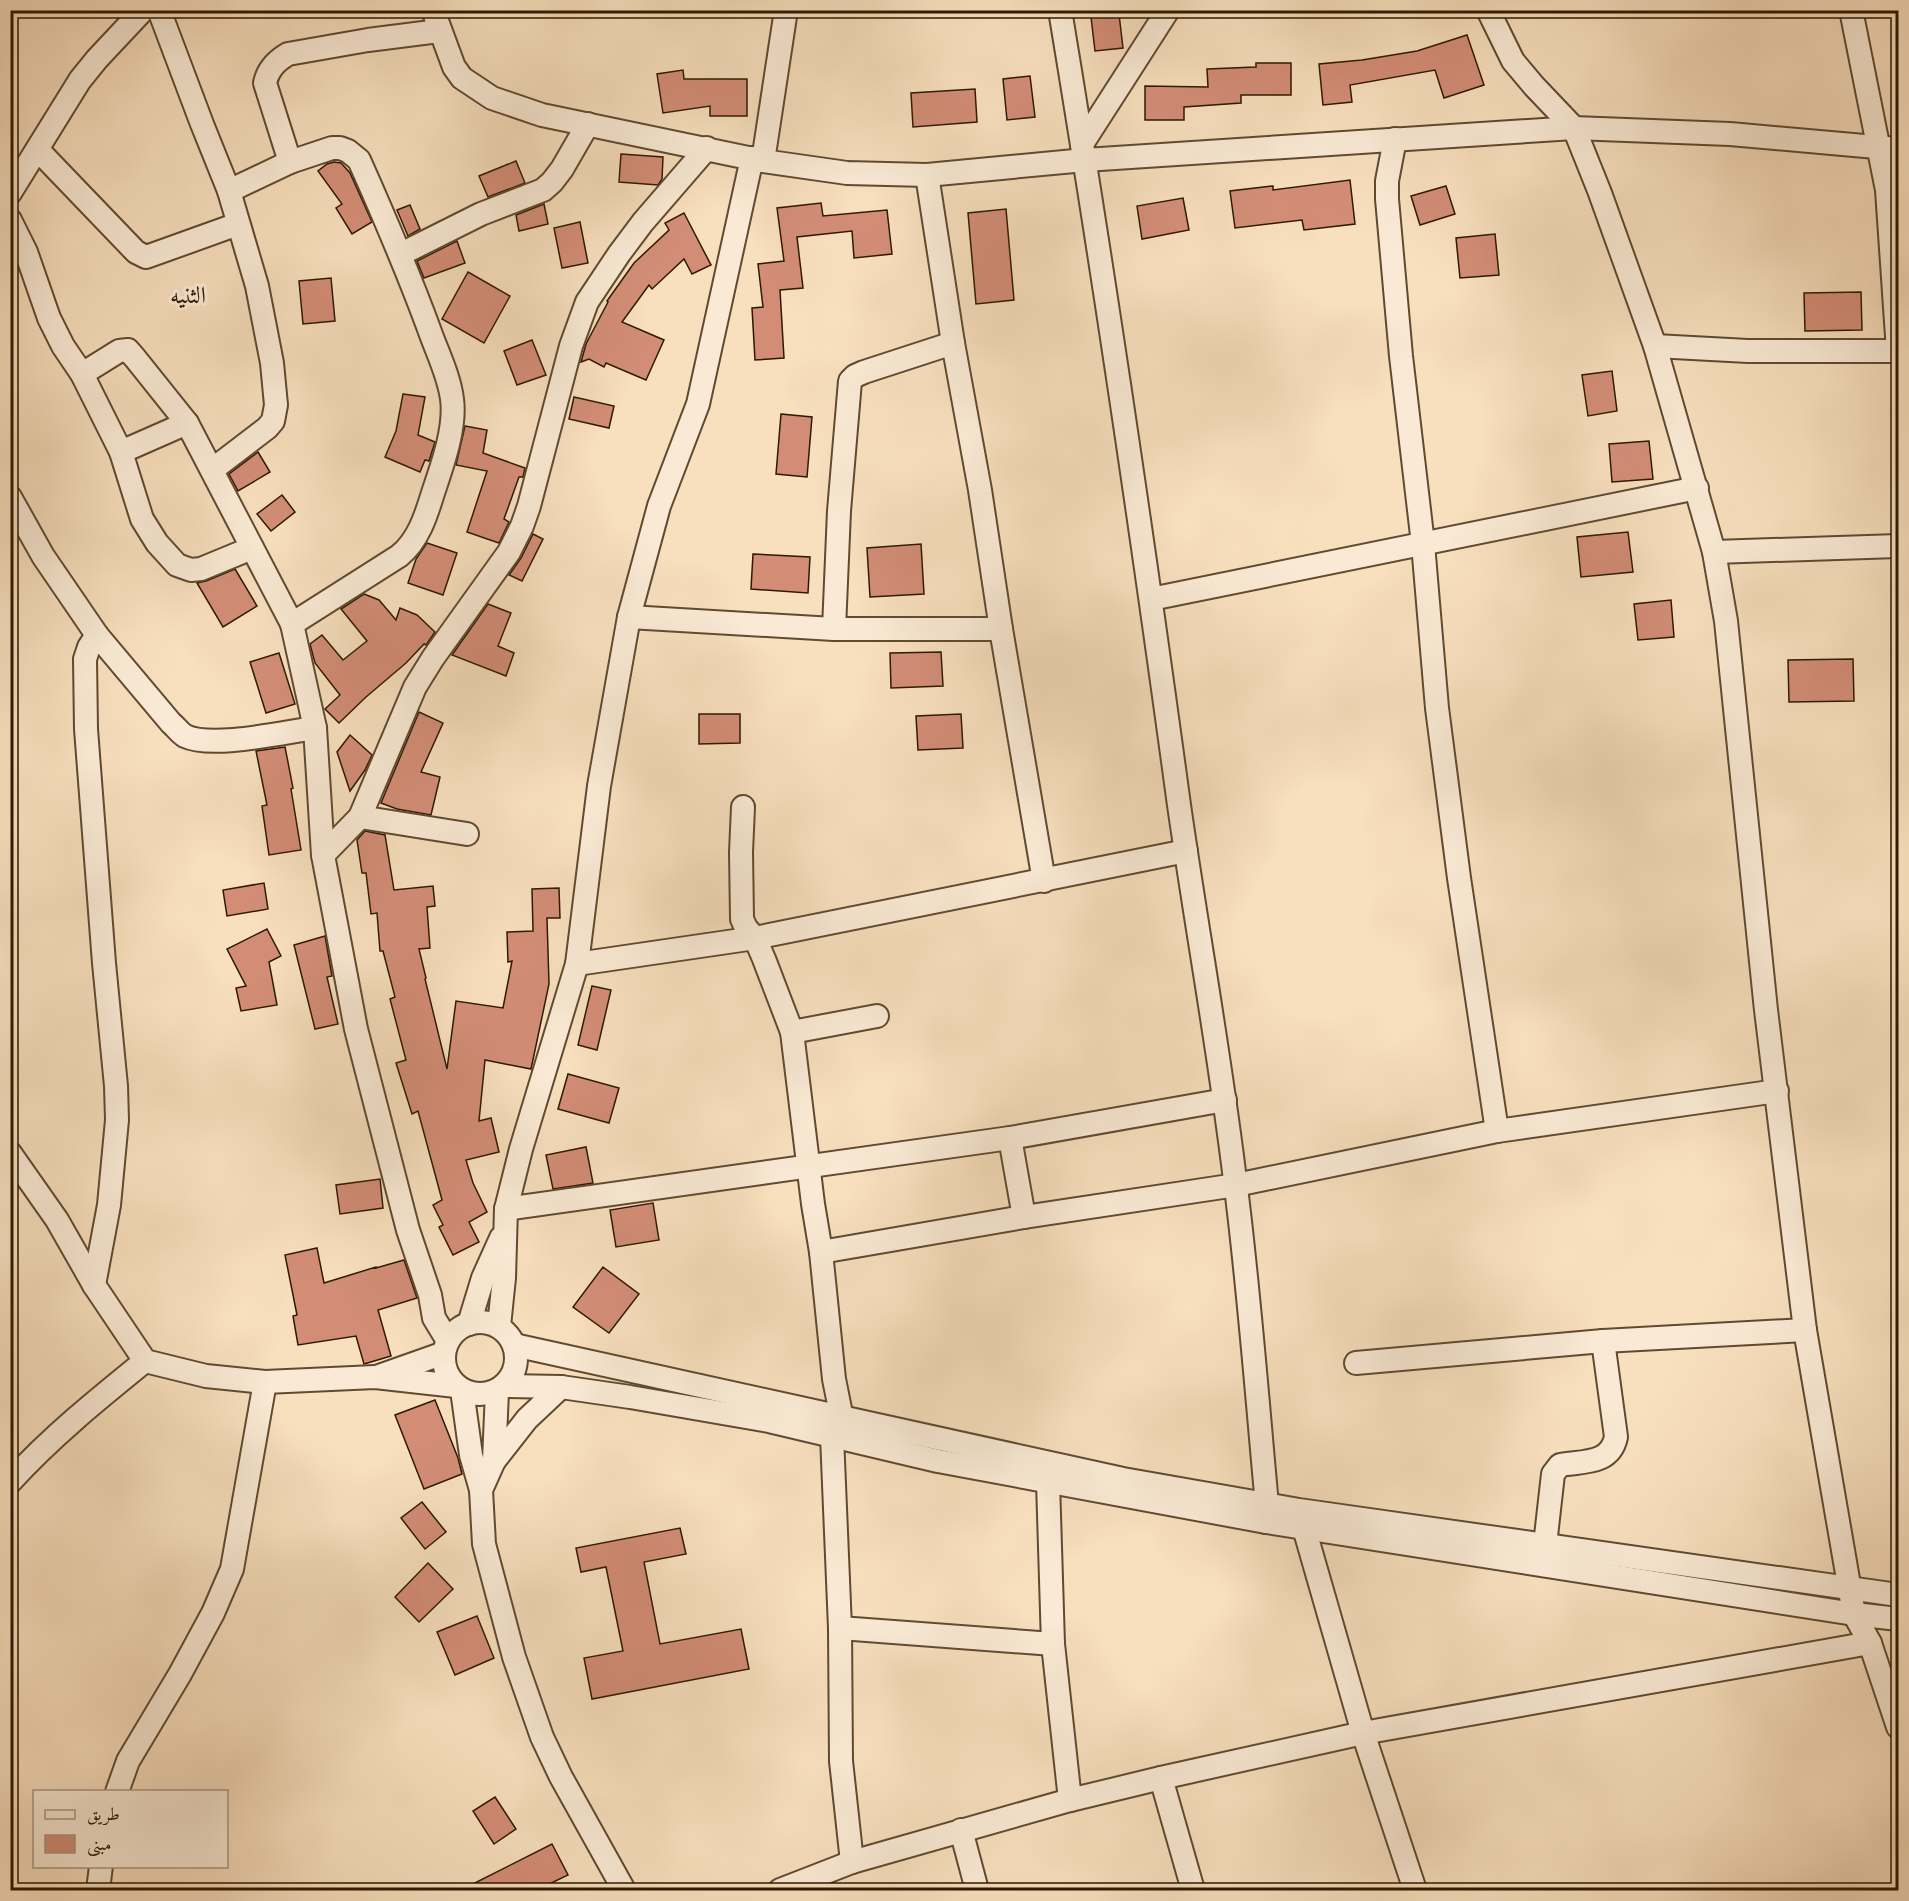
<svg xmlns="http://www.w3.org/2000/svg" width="1909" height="1901" viewBox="0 0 1909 1901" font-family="'Sorts Mill Goudy',Amiri,serif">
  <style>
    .building { fill: #d38d77; stroke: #2e1900; stroke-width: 1.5 }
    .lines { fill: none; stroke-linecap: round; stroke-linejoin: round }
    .minor-casing { stroke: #604a30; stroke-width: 26 }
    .minor { stroke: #faead5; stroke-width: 22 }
    .labels { text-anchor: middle; stroke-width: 6; stroke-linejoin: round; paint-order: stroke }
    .quarter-label { font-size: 24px; fill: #2e1900; stroke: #faead5 }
  </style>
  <rect width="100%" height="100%" fill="#f8dfbe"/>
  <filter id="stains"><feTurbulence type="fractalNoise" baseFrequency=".00333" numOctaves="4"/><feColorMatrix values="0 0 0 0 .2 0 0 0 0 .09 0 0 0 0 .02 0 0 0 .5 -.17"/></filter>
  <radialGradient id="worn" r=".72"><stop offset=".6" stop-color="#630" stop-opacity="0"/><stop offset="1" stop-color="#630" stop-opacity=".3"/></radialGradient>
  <!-- building -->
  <g class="building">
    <path d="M1119,14L1123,48L1095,51L1091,17Z"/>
    <path d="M1467,35L1484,85L1444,98L1435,70L1350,85L1352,102L1323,105L1319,64L1362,60L1417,51Z"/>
    <path d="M1256,63H1291V95H1241V103L1184,107V120H1145V86L1208,87L1207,69L1256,67Z"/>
    <path d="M683,70L684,79H747V116H710V106L663,113L657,74Z"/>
    <path d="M1030,76L1035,117L1007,120L1003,79Z"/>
    <path d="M975,89L977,122L913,127L911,93Z"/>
    <path d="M621,154L663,157L662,179L658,185L619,182Z"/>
    <path d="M516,161L525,183L488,197L479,176Z"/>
    <path d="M334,162L341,163L350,173L372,222L352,234L336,208L342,204L318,171L327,164Z"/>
    <path d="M1350,180L1355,224L1304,230L1302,220L1235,228L1230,191L1273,186V190Z"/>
    <path d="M1446,186L1455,214L1420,225L1411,196Z"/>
    <path d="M1183,198L1189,230L1142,239L1137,206Z"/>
    <path d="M821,203L823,216L887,210L892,254L854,258L852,231L797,237L803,288L780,290L784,358L755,360L752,308L763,307L758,264L784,261L777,208Z"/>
    <path d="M544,204L548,224L519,231L516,215Z"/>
    <path d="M410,205L420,229L408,236L397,210Z"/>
    <path d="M1006,209L1014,300L976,304L968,213Z"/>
    <path d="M684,213L711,265L692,274L684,259L652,289L649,285L622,322L664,340L646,380L606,363L604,367L589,359L581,362L586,344L608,302L607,301L634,263L669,230L665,223Z"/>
    <path d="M580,222L588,263L562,268L554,228Z"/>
    <path d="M1495,234L1499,275L1460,278L1456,238Z"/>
    <path d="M457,241L465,263L424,278L417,261Z"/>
    <path d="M468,272L510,296L484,343L442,319Z"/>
    <path d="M331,278L335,321L303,324L299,281Z"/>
    <path d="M1861,292L1862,330L1805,331L1804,293Z"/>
    <path d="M532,340L546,375L517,385L504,351Z"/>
    <path d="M1612,371L1617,411L1588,416L1582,375Z"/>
    <path d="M403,394L425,397L418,435L435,442L429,461L425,460L420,472L385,457L396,431Z"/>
    <path d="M574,397L614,406L609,428L569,419Z"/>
    <path d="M781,414L812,417L807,477L776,474Z"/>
    <path d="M465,426L487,430L483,453L525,468L523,477H519L504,519L509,522L499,543L467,532L487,471L456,465Z"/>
    <path d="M1649,441L1653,479L1612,482L1609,444Z"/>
    <path d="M258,452L270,472L238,491L229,474Z"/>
    <path d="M282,495L295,512L271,531L257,514Z"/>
    <path d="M1628,532L1633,572L1581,577L1577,537Z"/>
    <path d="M533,534L543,539L522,581L509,575L521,558Z"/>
    <path d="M427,543L457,553L443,595L408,583L416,559Z"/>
    <path d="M921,544L924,594L870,597L867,548Z"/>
    <path d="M753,554L810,557L808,593L751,589Z"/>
    <path d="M235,569L257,606L223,627L197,583L206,581Z"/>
    <path d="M364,594L379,600L396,620L400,608L417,615L435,632L426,645L424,644L406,663L366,697L339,723L325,709L340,695L315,663L310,644L322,635L343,660L367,641L341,609Z"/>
    <path d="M1671,600L1674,637L1638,640L1634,604Z"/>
    <path d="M488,604L511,613L498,646L514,653L506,676L452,655Z"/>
    <path d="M941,652L943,686L891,688L890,653Z"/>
    <path d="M279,653L295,704L266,713L250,662Z"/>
    <path d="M1853,659L1854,701L1789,702L1788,660Z"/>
    <path d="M419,712L443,723L421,772L440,777L431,815L397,809L381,803Z"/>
    <path d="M699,714H740V743L699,744Z"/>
    <path d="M961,714L963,748L918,750L916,716Z"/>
    <path d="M350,735L372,755L365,770L350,791L337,752Z"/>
    <path d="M285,747L293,788L291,789L301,850L269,855L262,806L267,805L256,751Z"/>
    <path d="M365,831L385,835L394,890L433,886L435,906L427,907L430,948L419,949L426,978L425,979L447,1069L456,1001L503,1008L512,961L508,962L507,932L533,931L532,889L559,888L560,918H547L549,984L531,1069L485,1060L479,1121L491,1118L499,1152L466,1160L473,1183L487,1212L469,1222L479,1242L453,1255L439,1227L443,1225L433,1205L442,1200L418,1111L412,1114L396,1063L406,1060L390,999L395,997L383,951H380L377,913L371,914L366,873H362L357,840Z"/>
    <path d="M264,883L268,909L227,916L223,890Z"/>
    <path d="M267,929L281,956L269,962L277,1005L241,1011L236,988L246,986L227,949Z"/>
    <path d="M325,936L332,976L327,977L338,1024L315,1029L294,945Z"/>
    <path d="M592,986L611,990L597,1050L578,1045Z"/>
    <path d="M568,1074L619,1088L609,1123L558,1109Z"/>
    <path d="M586,1147L593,1183L553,1189L546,1155Z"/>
    <path d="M380,1179L383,1208L340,1214L336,1185Z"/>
    <path d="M653,1203L659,1240L616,1247L610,1210Z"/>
    <path d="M317,1248L324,1283L376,1267V1268L404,1260L417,1298L378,1310L391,1356L364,1364L356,1336L298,1345L293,1316L297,1315L285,1255Z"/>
    <path d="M603,1267L639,1294L609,1333L573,1307Z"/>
    <path d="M435,1400L458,1458L462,1474L424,1489L395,1415Z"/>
    <path d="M422,1502L446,1532L425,1549L401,1518Z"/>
    <path d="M680,1528L686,1554L644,1562L660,1644L741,1629L749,1669L592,1699L584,1658L623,1651L606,1567L581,1572L576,1548Z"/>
    <path d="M428,1563L453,1589L419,1622L395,1597Z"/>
    <path d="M477,1616L494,1658L455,1675L437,1632Z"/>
    <path d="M495,1797L516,1829L494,1844L473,1811Z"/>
    <path d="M552,1844L568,1875L537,1890H461Z"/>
  </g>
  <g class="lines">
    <!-- minor casing -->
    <g class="minor-casing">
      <g id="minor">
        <path d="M159,10L202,124L229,191L257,286L272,363L276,405L273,421L267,428L212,470"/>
        <path d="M433,10L454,67L462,78L492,98L542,115L763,161L847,173L927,175L1085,160L1574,128L1730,134L1898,149"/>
        <path d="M1060,10C1104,275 1143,540 1179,805C1197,931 1220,1055 1235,1180C1249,1288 1257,1397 1267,1505L1266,1522"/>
        <path d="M1488,10L1513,61L1534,86L1574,128L1600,193L1655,346L1714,552L1726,621L1766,1010L1805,1330L1854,1614L1870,1643L1898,1727"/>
        <path d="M1395,139L1387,181V199L1401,356L1423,544L1437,708L1459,878L1497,1131"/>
        <path d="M1082,144L1168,10"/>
        <path d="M38,150L136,252L146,257L238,224"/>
        <path d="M763,161L786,10"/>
        <path d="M290,162L265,83C268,69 276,61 288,54L368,40L439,31"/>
        <path d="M927,175L953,343L980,490L1001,629L1044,881"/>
        <path d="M229,191L290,162L332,148H340L348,151L359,160C384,216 408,272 429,329C437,352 449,375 452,399C456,428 442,466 433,493C426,516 418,541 399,556L292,624"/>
        <path d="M10,193L80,80L97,59L143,10"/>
        <path d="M10,220L26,252L49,318L63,346L82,374L121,452L142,519L157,543L177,565L191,570L201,569L252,548"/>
        <path d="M401,254L481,214L543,190L552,182L562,169L588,124"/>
        <path d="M1655,346L1748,351H1898L1887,190L1851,10"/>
        <path d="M82,374L119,351L128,350L135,358L187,423L292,624L315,728L323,855L356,1029L408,1230L430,1295L434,1318L448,1341"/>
        <path d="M121,452L187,423"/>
        <path d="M10,497L43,556L97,635L171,723C176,727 180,733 185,736C212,749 285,732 315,728"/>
        <path d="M1714,552L1898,546"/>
        <path d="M1151,599L1697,488"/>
        <path d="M629,617L834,629H1001"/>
        <path d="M834,629L839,511L850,381L855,376L864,372L953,343"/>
        <path d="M743,807L741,852L742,919L746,928L755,938L764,959L792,1032L813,1204L821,1252L834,1379L842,1419"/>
        <path d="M360,817L467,834"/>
        <path d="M323,855L360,817L415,687L433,658L509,552L522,526L529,506L571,346L587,302L619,254L643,222L707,148"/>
        <path d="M577,964L755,938L1186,851"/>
        <path d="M792,1032L877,1016"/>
        <path d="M1010,1138L1024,1217"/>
        <path d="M10,1153L57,1220L94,1285L145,1361L206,1376L265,1382L375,1377L456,1386"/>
        <path d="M506,1209L1010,1138L1225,1100"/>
        <path d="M821,1252L1024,1217L1236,1185L1497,1131L1777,1091"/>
        <path d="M94,1285L109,1205L117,1120L116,1086L104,963L86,729L85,659L89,647L97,635"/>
        <circle cx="480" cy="1358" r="36"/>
        <path d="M469,1324L483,1278L501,1238"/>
        <path d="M499,1326L504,1278L506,1209L521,1149L577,964L599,786L629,617L659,506L698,404L752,158"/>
        <path d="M514,1345L1123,1479L1299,1510L1898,1595"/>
        <path d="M1356,1363L1603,1341L1805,1330"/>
        <path d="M379,1376L444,1353"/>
        <path d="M504,1386L561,1387L630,1397L769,1421L938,1461L1266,1522L1854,1614L1898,1619"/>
        <path d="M462,1390L471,1455L481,1490L484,1544L514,1657L542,1737L561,1777L624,1890"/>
        <path d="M832,1436L840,1628L841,1761L852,1862"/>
        <path d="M494,1461L527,1419L561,1387"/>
        <path d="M10,1482C51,1437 98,1399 145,1361"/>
        <path d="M1048,1482L1053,1644L1070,1800"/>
        <path d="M481,1490L494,1461L497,1391"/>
        <path d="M1300,1514L1363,1733L1415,1890"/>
        <path d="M1545,1545L1553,1474L1560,1465C1583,1461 1610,1465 1616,1437L1603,1341"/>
        <path d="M840,1628L1053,1644"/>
        <path d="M1161,1778L1193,1890"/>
        <path d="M117,1792L128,1761L180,1674L213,1613L232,1569L265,1382"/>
        <path d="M961,1830L977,1890"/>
        <path d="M98,1890L101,1866"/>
        <path d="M780,1890L852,1862L1070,1800L1161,1778L1363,1733L1870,1643"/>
      </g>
    </g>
    <!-- minor -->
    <use href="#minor" class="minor"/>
  </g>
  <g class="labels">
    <!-- quarter labels -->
    <g class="quarter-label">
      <text x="188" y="303">الثنيه</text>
    </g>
  </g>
  <!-- margin -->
  <rect width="1909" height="1901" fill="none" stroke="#f8dfbe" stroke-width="36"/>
  <rect x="12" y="12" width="1885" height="1877" fill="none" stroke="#2e1900" stroke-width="3"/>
  <rect x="18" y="18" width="1873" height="1865" fill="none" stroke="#2e1900" stroke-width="1.5"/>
  <!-- legend -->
  <rect x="33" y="1790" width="195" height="78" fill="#faead5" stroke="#a89680" stroke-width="1.5"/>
  <rect x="45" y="1810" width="30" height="9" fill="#faead5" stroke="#a89680" stroke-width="1.5"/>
  <text x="87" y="1820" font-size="18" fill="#2e1900">طريق</text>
  <rect x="45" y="1835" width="30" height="18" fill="#d38d77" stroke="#a89680" stroke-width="1.5"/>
  <text x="87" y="1850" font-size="18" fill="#2e1900">مبنى</text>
  <rect width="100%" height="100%" filter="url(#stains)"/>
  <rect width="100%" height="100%" fill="url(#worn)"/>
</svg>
